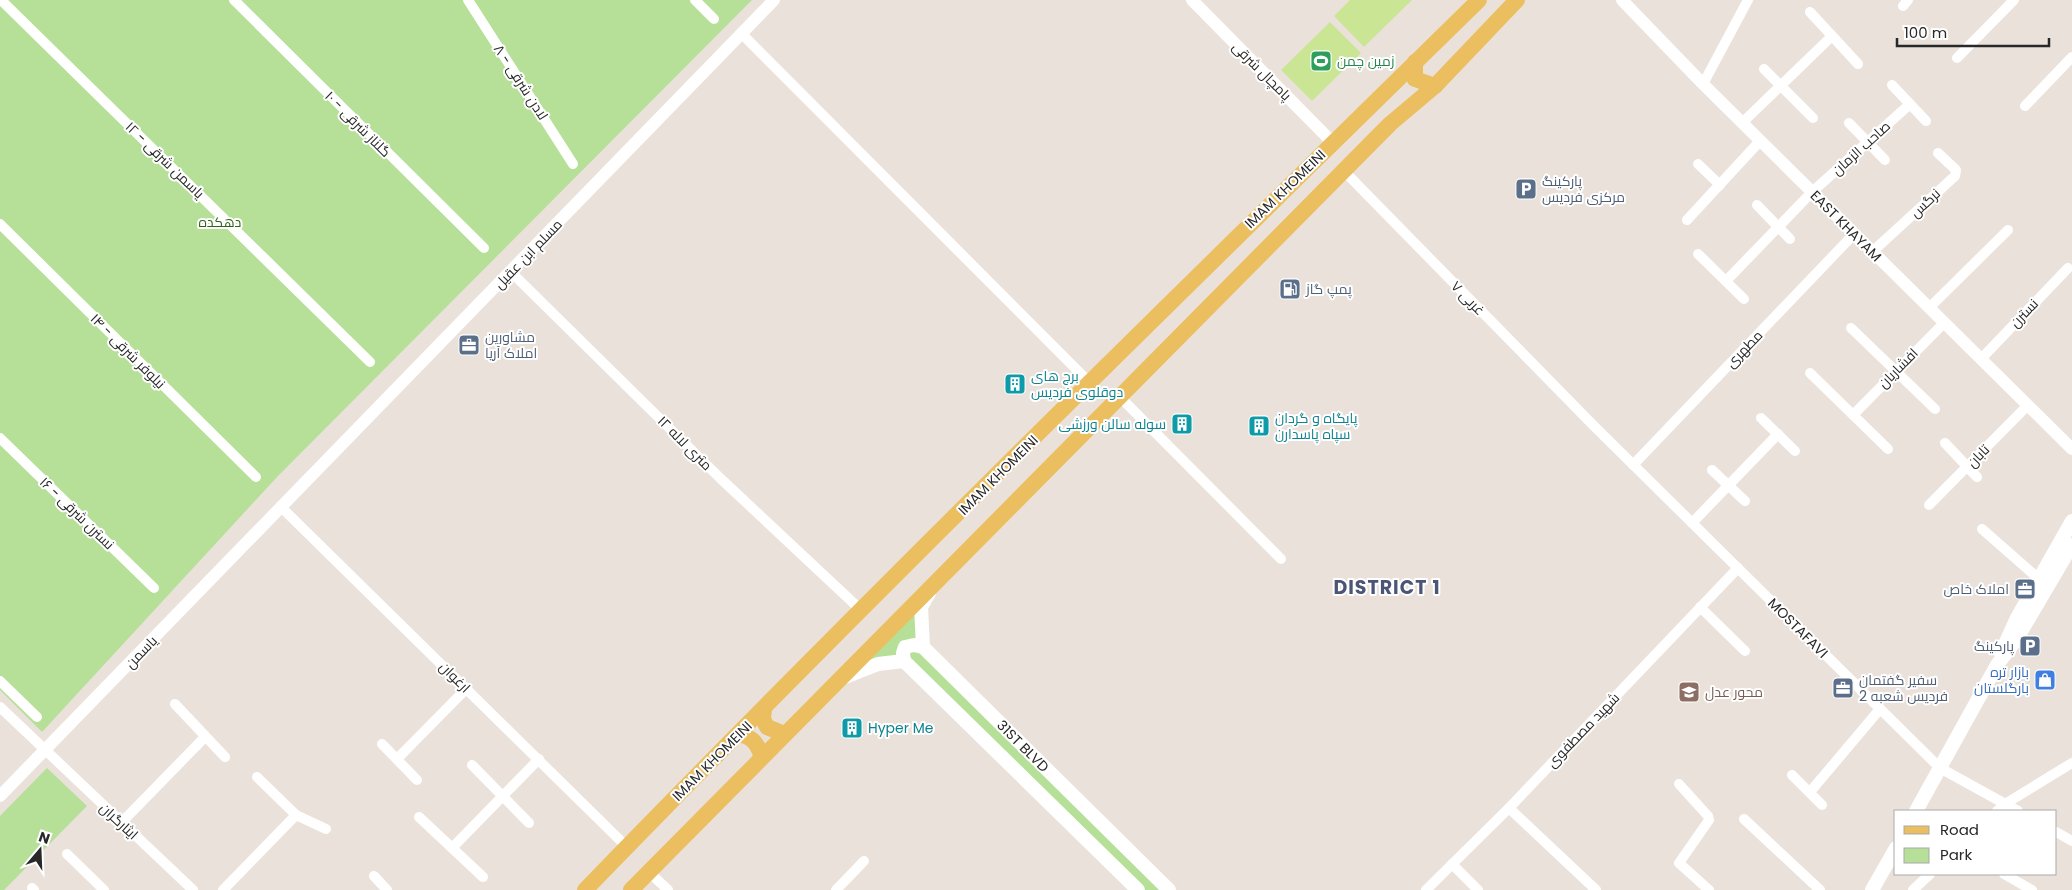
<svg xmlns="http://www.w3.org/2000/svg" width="2072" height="890" viewBox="0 0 2072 890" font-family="Poppins,Cairo,sans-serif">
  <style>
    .green { fill: #b6df98 }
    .pitch { fill: #cae694 }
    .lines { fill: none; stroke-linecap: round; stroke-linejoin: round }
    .minor { stroke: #fff; stroke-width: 10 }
    .tertiary { stroke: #fff; stroke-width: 12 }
    .secondary { stroke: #fff; stroke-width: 14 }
    .primary { stroke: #ebbe5f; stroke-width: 16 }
    .labels { text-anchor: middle; stroke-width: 4; stroke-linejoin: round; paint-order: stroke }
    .leisure-label { font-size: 14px; fill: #27864d; stroke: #fff; text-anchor: start }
    .street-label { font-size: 14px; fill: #282828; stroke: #fff }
    .service-label { font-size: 14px; fill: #4e5e75; stroke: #fff; text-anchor: start }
    .park-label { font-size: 14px; fill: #30621c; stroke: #fff }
    .culture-label { font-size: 14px; fill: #0d838f; stroke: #fff; text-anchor: start }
    .shop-label { font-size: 14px; fill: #366cbe; stroke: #fff; text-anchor: end }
    .education-label { font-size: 14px; fill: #785e54; stroke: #fff; text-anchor: start }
    .district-label { font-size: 19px; font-weight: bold; letter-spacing: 1px; fill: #4b5677; stroke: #fff }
  </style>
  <rect width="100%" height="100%" fill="#eae2da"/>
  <!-- green -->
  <g class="green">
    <path d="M0,0H752L277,477L42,732L0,690Z"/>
    <path d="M918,605L919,642L899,658L855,667Z"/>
    <path d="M915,648L1165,890H1141L907,660L908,650Z"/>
    <path d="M47,768L87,806L4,890H0V816Z"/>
  </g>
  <!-- pitch -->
  <g class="pitch">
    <path d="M1350,0H1412L1364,47L1334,16Z"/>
    <path d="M1330,22L1361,53L1312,101L1281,70Z"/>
  </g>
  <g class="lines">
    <!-- minor -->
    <g class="minor">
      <path d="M1,0L370,362"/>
      <path d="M234,0L484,248"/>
      <path d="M468,0L573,164"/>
      <path d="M695,0L714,19"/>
      <path d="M1903,6L1908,0"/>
      <path d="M1810,12L1858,64"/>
      <path d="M741,33L1090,383"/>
      <path d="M1957,58L2014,0"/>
      <path d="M1764,69L1813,118"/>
      <path d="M1703,84L1748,0"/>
      <path d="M1892,85L1926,121"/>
      <path d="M2025,106L2072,57"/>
      <path d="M1742,123L1832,36"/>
      <path d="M1849,123L1885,160"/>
      <path d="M1698,164L1720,185"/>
      <path d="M1344,171L1593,425L1940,768L2018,811"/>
      <path d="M1757,205L1790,239"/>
      <path d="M1687,220L1760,141"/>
      <path d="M0,224L256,477"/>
      <path d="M1872,252L1955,176L1956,170L1938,153"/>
      <path d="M1698,254L1744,299"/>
      <path d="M511,272L720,478L862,611"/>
      <path d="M1726,281L1812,192L1910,104"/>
      <path d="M1929,308L2008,230"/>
      <path d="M1851,328L1935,409"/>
      <path d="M1981,359L2068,268"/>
      <path d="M1810,373L1888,449"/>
      <path d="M1120,397L1281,559"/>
      <path d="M1853,415L1944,323"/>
      <path d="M1761,418L1795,451"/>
      <path d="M0,438L154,588"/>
      <path d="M1945,443L1977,477"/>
      <path d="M1633,465L1854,234"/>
      <path d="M1712,470L1745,501"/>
      <path d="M1929,505L2027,406"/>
      <path d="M282,508L627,847"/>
      <path d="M1692,523L1778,434"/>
      <path d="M1982,529L2039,579"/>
      <path d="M1700,607L1745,651"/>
      <path d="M0,681L37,717"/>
      <path d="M175,704L225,757"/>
      <path d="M0,707L193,890"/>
      <path d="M382,744L417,780"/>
      <path d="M397,759L467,688"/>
      <path d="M472,765L529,823"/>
      <path d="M1792,775L1822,805"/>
      <path d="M257,777L296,815"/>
      <path d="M1679,784L1708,816L1709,820L1679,863L1709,890"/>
      <path d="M1810,792L1880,709"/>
      <path d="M1509,808L1596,890"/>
      <path d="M1997,811L2005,804L2072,763"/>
      <path d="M419,817L483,877"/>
      <path d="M1744,819L1820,890"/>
      <path d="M121,823L205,737"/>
      <path d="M2056,832L2072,841"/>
      <path d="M452,848L539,759"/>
      <path d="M67,854L104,890"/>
      <path d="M1452,864L1478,890"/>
      <path d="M649,872L668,890"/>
      <path d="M2004,874L2032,890"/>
      <path d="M374,876L387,890"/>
      <path d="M32,888L34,890"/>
      <path d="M223,890L296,815L326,829"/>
      <path d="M836,890L864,861"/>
      <path d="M1426,890L1509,808L1738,568"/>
      <path d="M1913,890L1930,874"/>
    </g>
    <!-- tertiary -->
    <g class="tertiary">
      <path d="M1192,0L1333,143"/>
      <path d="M1622,0L1703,84L2072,449"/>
      <path d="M0,796L774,0"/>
    </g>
    <!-- secondary -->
    <g class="secondary">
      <path d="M929,593L921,607L923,647L1169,890"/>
      <path d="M2001,653L2017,618L2072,521"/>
      <path d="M904,661L903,653L905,647L914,645L923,647"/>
      <path d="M845,677L878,664L904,661L1138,890"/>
      <path d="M1916,811L1997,665L2016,640L2072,545"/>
      <path d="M1872,890L1896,848"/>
    </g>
    <!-- primary -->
    <g class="primary">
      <path d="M1415,62V79L1435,86"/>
      <path d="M764,709L763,719L767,727L784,734"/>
      <path d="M738,734C753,737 757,743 762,757"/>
      <path d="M585,890C878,588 1179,294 1479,0"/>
      <path d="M631,890L1390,124L1435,86L1517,0"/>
    </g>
  </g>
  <!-- icons -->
  <defs>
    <g id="stadium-square" transform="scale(1.125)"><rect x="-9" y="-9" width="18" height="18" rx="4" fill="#2e9e5b" stroke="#fff"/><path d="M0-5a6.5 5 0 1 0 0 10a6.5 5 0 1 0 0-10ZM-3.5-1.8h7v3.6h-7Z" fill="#fff"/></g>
    <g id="parking-square" transform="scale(1.125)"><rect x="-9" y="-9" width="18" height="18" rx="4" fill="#5c6f8a" stroke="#fff"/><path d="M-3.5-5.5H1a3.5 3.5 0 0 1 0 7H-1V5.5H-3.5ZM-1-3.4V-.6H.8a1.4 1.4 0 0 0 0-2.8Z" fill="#fff"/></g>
    <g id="fuel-square" transform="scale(1.125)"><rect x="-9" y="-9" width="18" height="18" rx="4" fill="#5c6f8a" stroke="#fff"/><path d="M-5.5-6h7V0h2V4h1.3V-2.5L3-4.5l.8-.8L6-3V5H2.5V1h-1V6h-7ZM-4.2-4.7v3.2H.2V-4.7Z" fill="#fff"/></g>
    <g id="office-square" transform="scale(1.125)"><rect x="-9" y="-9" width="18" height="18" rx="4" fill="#5c6f8a" stroke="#fff"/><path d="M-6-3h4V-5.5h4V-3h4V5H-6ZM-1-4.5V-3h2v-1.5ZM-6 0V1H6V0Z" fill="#fff"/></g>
    <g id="building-square" transform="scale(1.125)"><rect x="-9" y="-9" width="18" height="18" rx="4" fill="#0f9aa8" stroke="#fff"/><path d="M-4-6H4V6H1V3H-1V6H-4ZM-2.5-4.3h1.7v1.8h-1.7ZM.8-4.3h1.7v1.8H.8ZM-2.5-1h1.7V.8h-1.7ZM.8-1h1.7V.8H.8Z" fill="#fff"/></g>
    <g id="shop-square" transform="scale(1.125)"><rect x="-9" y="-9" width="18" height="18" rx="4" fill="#3f7fe0" stroke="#fff"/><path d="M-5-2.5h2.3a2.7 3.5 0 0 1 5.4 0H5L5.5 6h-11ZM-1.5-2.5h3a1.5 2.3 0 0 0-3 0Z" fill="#fff"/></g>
    <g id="school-square" transform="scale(1.125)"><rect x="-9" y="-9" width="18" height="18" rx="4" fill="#8d6e63" stroke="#fff"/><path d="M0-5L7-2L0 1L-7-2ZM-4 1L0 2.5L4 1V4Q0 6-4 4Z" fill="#fff"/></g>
  </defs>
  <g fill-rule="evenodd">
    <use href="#stadium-square" x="1321" y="61"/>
    <use href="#parking-square" x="1526" y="189"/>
    <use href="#fuel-square" x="1290" y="289"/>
    <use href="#office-square" x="469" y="345"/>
    <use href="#building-square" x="1015" y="384"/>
    <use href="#building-square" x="1182" y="424"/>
    <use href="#building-square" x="1259" y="426"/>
    <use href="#office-square" x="2025" y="589"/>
    <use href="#parking-square" x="2030" y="646"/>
    <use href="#shop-square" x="2045" y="680"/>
    <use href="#office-square" x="1843" y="688"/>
    <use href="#school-square" x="1689" y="692"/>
    <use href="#building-square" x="852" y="728"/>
  </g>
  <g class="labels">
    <!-- leisure labels -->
    <g class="leisure-label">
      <text x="1337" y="66">زمین چمن</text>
    </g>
    <!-- street labels -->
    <g class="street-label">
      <text transform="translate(1262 71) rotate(45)" y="5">پامچال شرقی</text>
      <text transform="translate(521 82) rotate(57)" y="5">لادن شرقی - ۸</text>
      <text transform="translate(358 124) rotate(45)" y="5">گلناز شرقی - ۱۰</text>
      <text transform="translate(1861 148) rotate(-42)" y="5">صاحب الزمان</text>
      <text transform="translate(165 160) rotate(44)" y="5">یاسمن شرقی - ۱۲</text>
      <text transform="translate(1285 189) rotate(-44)" y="5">IMAM KHOMEINI</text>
      <text transform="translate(1925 203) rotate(-43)" y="5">نرگس</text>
      <text transform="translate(1846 226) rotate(45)" y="5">EAST KHAYAM</text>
      <text transform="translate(528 254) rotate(-46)" y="5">مسلم ابن عقیل</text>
      <text transform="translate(1468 298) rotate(46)" y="5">۷ غربی</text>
      <text transform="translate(2024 313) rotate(-46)" y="5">نسترن</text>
      <text transform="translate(1744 349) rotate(-46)" y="5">مطهری</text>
      <text transform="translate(128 351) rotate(45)" y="5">نیلوفر شرقی - ۱۴</text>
      <text transform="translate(1898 368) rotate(-45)" y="5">افشاریان</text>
      <text transform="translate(685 443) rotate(45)" y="5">۱۲ متری لاله</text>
      <text transform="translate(1978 456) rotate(-46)" y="5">تابان</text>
      <text transform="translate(998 475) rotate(-45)" y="5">IMAM KHOMEINI</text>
      <text transform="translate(77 513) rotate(44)" y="5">نسترن شرقی - ۱۶</text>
      <text transform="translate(1798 628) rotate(45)" y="5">MOSTAFAVI</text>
      <text transform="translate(141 652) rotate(-46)" y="5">یاسمن</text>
      <text transform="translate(455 677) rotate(45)" y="5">ارغوان</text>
      <text transform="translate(1583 730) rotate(-46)" y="5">شهید مصطفوی</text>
      <text transform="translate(1023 746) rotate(45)" y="5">31ST BLVD</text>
      <text transform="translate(712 761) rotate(-45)" y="5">IMAM KHOMEINI</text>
      <text transform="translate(119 821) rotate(43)" y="5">ایثارگران</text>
    </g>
    <!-- service labels -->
    <g class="service-label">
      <text x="1542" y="186">پارکینگ<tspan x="1542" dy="16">مرکزی فردیس</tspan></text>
      <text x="1306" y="294">پمپ گاز</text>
      <text x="485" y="342">مشاورین<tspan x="485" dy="16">املاک آریا</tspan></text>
      <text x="2009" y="594" text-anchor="end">املاک خاص</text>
      <text x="2014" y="651" text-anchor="end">پارکینگ</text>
      <text x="1859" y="685">سفیر گفتمان<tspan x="1859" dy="16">فردیس شعبه 2</tspan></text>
    </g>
    <!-- park labels -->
    <g class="park-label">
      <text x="220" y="227">دهکده</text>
    </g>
    <!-- culture labels -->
    <g class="culture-label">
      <text x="1031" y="381">برج های<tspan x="1031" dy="16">دوقلوی فردیس</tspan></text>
      <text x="1275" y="423">پایگاه و گردان<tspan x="1275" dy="16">سپاه پاسدارن</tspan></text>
      <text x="1166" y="429" text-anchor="end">سوله سالن ورزشی</text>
      <text x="868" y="733">Hyper Me</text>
    </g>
    <!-- shop labels -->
    <g class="shop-label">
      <text x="2029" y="677">بازار تره<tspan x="2029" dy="16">بارگلستان</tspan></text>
    </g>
    <!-- education labels -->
    <g class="education-label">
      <text x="1705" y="697">محور عدل</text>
    </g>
    <!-- district labels -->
    <g class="district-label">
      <text x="1387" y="594">DISTRICT 1</text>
    </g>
  </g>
  <!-- legend -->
  <rect x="1894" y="810" width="162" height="65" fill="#ffffff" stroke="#a9a9a9"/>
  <rect x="1904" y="826" width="25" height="8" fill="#ebbe5f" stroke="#a9a9a9"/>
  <text x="1940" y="835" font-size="15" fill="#282828">Road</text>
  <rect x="1904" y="848" width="25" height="15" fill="#b6df98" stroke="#a9a9a9"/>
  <text x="1940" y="860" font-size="15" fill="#282828">Park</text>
  <!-- north arrow -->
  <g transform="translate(40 850) rotate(19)" stroke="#ffffff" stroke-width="4" paint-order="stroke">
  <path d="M0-4L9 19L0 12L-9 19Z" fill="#282828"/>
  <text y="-8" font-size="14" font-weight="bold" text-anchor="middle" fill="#282828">N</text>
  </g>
  <!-- scale -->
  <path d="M1897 38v8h152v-8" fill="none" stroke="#282828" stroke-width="2.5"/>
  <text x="1904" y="38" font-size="15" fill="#282828" stroke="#ffffff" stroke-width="4" paint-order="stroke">100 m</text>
</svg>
